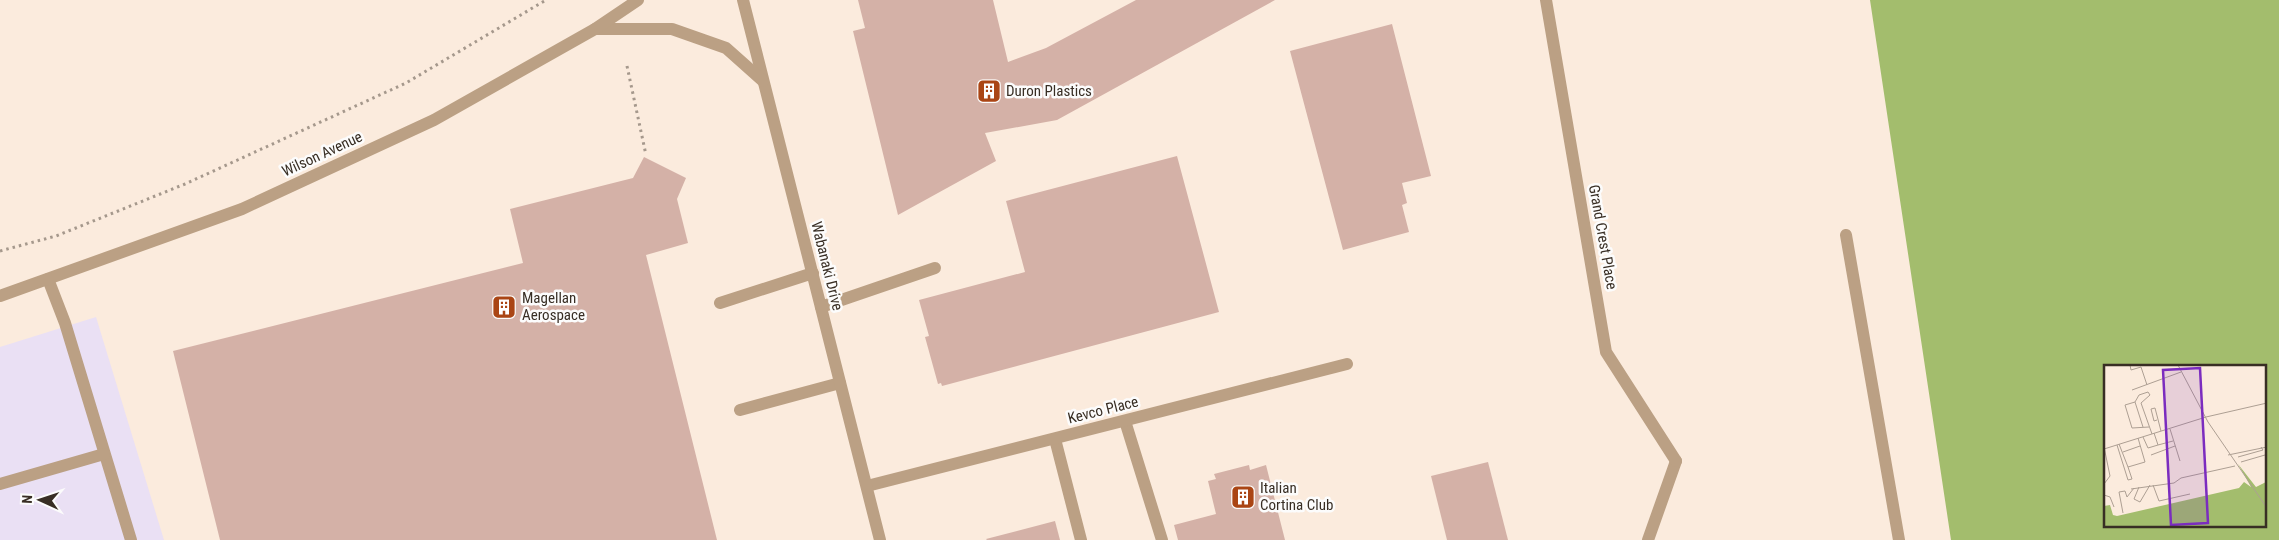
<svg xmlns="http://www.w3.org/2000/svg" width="2279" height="540" viewBox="0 0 2279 540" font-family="'Roboto Condensed',sans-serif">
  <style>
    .industrial { fill: #eae0f4 }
    .forest { fill: #a3bd6d; fill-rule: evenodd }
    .building { fill: #d4b1a7 }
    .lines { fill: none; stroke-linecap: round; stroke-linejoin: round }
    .path { stroke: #a5988c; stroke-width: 3; stroke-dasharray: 2.5 4; stroke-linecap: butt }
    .service { stroke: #bba084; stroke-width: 12 }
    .minor { stroke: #bba084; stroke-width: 12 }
    .tertiary { stroke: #bba084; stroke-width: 12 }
    .labels { text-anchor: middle; stroke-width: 5; stroke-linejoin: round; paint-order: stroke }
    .poi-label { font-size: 15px; fill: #382e24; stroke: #fcfcfc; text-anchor: start }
    .street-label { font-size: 15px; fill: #382e24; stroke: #fcfcfc }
    .inset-road { fill: none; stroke: #ad9f93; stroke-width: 1 }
    .view { fill: #7b2cbf; fill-opacity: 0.15; stroke: #7b2cbf; stroke-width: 2.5 }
    .inset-edge { fill: none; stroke: #382e24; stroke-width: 2.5 }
  </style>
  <rect width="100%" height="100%" fill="#fbebdd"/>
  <!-- industrial -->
  <path class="industrial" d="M96,317L164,540H0V347Z"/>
  <!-- forest -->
  <path class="forest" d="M1870,0H2279V540H1951ZM2105,366H2265V526H2105Z"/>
  <!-- building -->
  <g class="building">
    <path d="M858,0H993L1008,62L1046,48L1136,0H1275L1057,120L985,133L996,161L898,215L853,31L865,28Z"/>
    <path d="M1392,24L1431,176L1402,183L1407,203L1402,205L1409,232L1343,250L1290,51Z"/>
    <path d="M1177,156L1219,312L942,386L941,383L938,384L925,337L929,336L919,300L1025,272L1006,201Z"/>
    <path d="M644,157L686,178L677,199L688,243L646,255L717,540H220L173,351L523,263L510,209L633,178Z"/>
    <path d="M1488,462L1508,540H1447L1431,476Z"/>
    <path d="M1249,465L1250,470L1266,465L1285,540H1178L1174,525L1216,514L1208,481L1216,479L1214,474Z"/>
    <path d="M1055,521L1060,540H987L986,539Z"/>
  </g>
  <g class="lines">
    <!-- path -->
    <g class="path">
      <path d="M627,66L646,155"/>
      <path d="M0,251L56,236L185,184L406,83L546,0"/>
    </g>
    <!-- service -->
    <g class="service">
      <path d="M1846,235L1899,540"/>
      <path d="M48,279L65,323L131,540"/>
      <path d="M720,303L813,273"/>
      <path d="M821,307L935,268"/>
      <path d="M740,410L840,383"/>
      <path d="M1125,421L1162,540"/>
      <path d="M1055,439L1081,540"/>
      <path d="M0,484L104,454"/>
      <path d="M1648,540L1676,461"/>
    </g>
    <!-- minor -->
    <g class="minor">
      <path d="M1546,0L1606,352L1676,461"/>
      <path d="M867,486L1347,364"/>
    </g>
    <!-- tertiary -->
    <g class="tertiary">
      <path d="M743,0L880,540"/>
      <path d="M595,29H672L726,48L763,81"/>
      <path d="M0,296L242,209L434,120L595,29L638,0"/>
    </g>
  </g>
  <!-- icons -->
  <defs>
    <g id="building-square" transform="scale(1.25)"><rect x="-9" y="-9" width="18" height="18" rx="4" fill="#aa4514" stroke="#fcfcfc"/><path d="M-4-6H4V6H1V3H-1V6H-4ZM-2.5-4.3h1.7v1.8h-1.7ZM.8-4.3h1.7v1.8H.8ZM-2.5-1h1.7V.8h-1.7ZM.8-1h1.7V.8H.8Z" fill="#fff"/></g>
  </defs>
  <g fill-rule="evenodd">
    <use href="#building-square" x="989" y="91"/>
    <use href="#building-square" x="504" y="307"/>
    <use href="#building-square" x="1243" y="497"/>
  </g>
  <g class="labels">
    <!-- poi labels -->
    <g class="poi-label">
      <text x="1006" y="96">Duron Plastics</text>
      <text x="522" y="303">Magellan<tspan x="522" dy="17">Aerospace</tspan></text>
      <text x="1260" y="493">Italian<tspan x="1260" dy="17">Cortina Club</tspan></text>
    </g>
    <!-- street labels -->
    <g class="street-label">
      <text transform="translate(322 154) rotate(-25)" y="5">Wilson Avenue</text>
      <text transform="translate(1603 237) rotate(80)" y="5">Grand Crest Place</text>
      <text transform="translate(827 266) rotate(76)" y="5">Wabanaki Drive</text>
      <text transform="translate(1103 410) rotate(-14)" y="5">Kevco Place</text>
    </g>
  </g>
  <!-- overview -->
  <g transform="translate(2104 365)">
    <rect width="162" height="162" fill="#fbebdd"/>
    <path d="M134,99L152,122L162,117V162H0V141L6,140L9,150L13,151L135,123L140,117L147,122Z" fill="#a3bd6d"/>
    <path class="inset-road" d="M26,0L27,5L37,2L43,20M74,0L104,57L163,143M28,25L77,7M31,37L35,30L44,27L46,30L37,38L48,69M53,55L50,56L47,44L51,43L57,66M39,62L31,37L21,40L28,63L45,62M66,64L76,96M39,72L44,83L54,80L50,68M15,79L24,102L41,97L34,73M13,80L24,115L28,114L24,102M54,80L69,76M0,82L6,111L0,119M0,84L102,52L163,38M19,87L36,81M47,90L71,81M124,90L163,82M134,92L159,85L157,82M137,97L161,90M49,120L55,136L86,129M35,122L30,134L36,137L46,120M27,124L70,118L77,113L131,101M0,130L6,132L10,142M19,148L15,127L21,126L23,132L30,123"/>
    <path class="view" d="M96,3L104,158L67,160L59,5Z"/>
    <rect width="162" height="162" class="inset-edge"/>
  </g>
  <!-- north arrow -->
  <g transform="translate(40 500) rotate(273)" stroke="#fcfcfc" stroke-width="4" paint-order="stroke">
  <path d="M0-4L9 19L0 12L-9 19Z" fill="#382e24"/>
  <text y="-8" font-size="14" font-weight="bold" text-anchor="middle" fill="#382e24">N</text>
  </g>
</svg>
